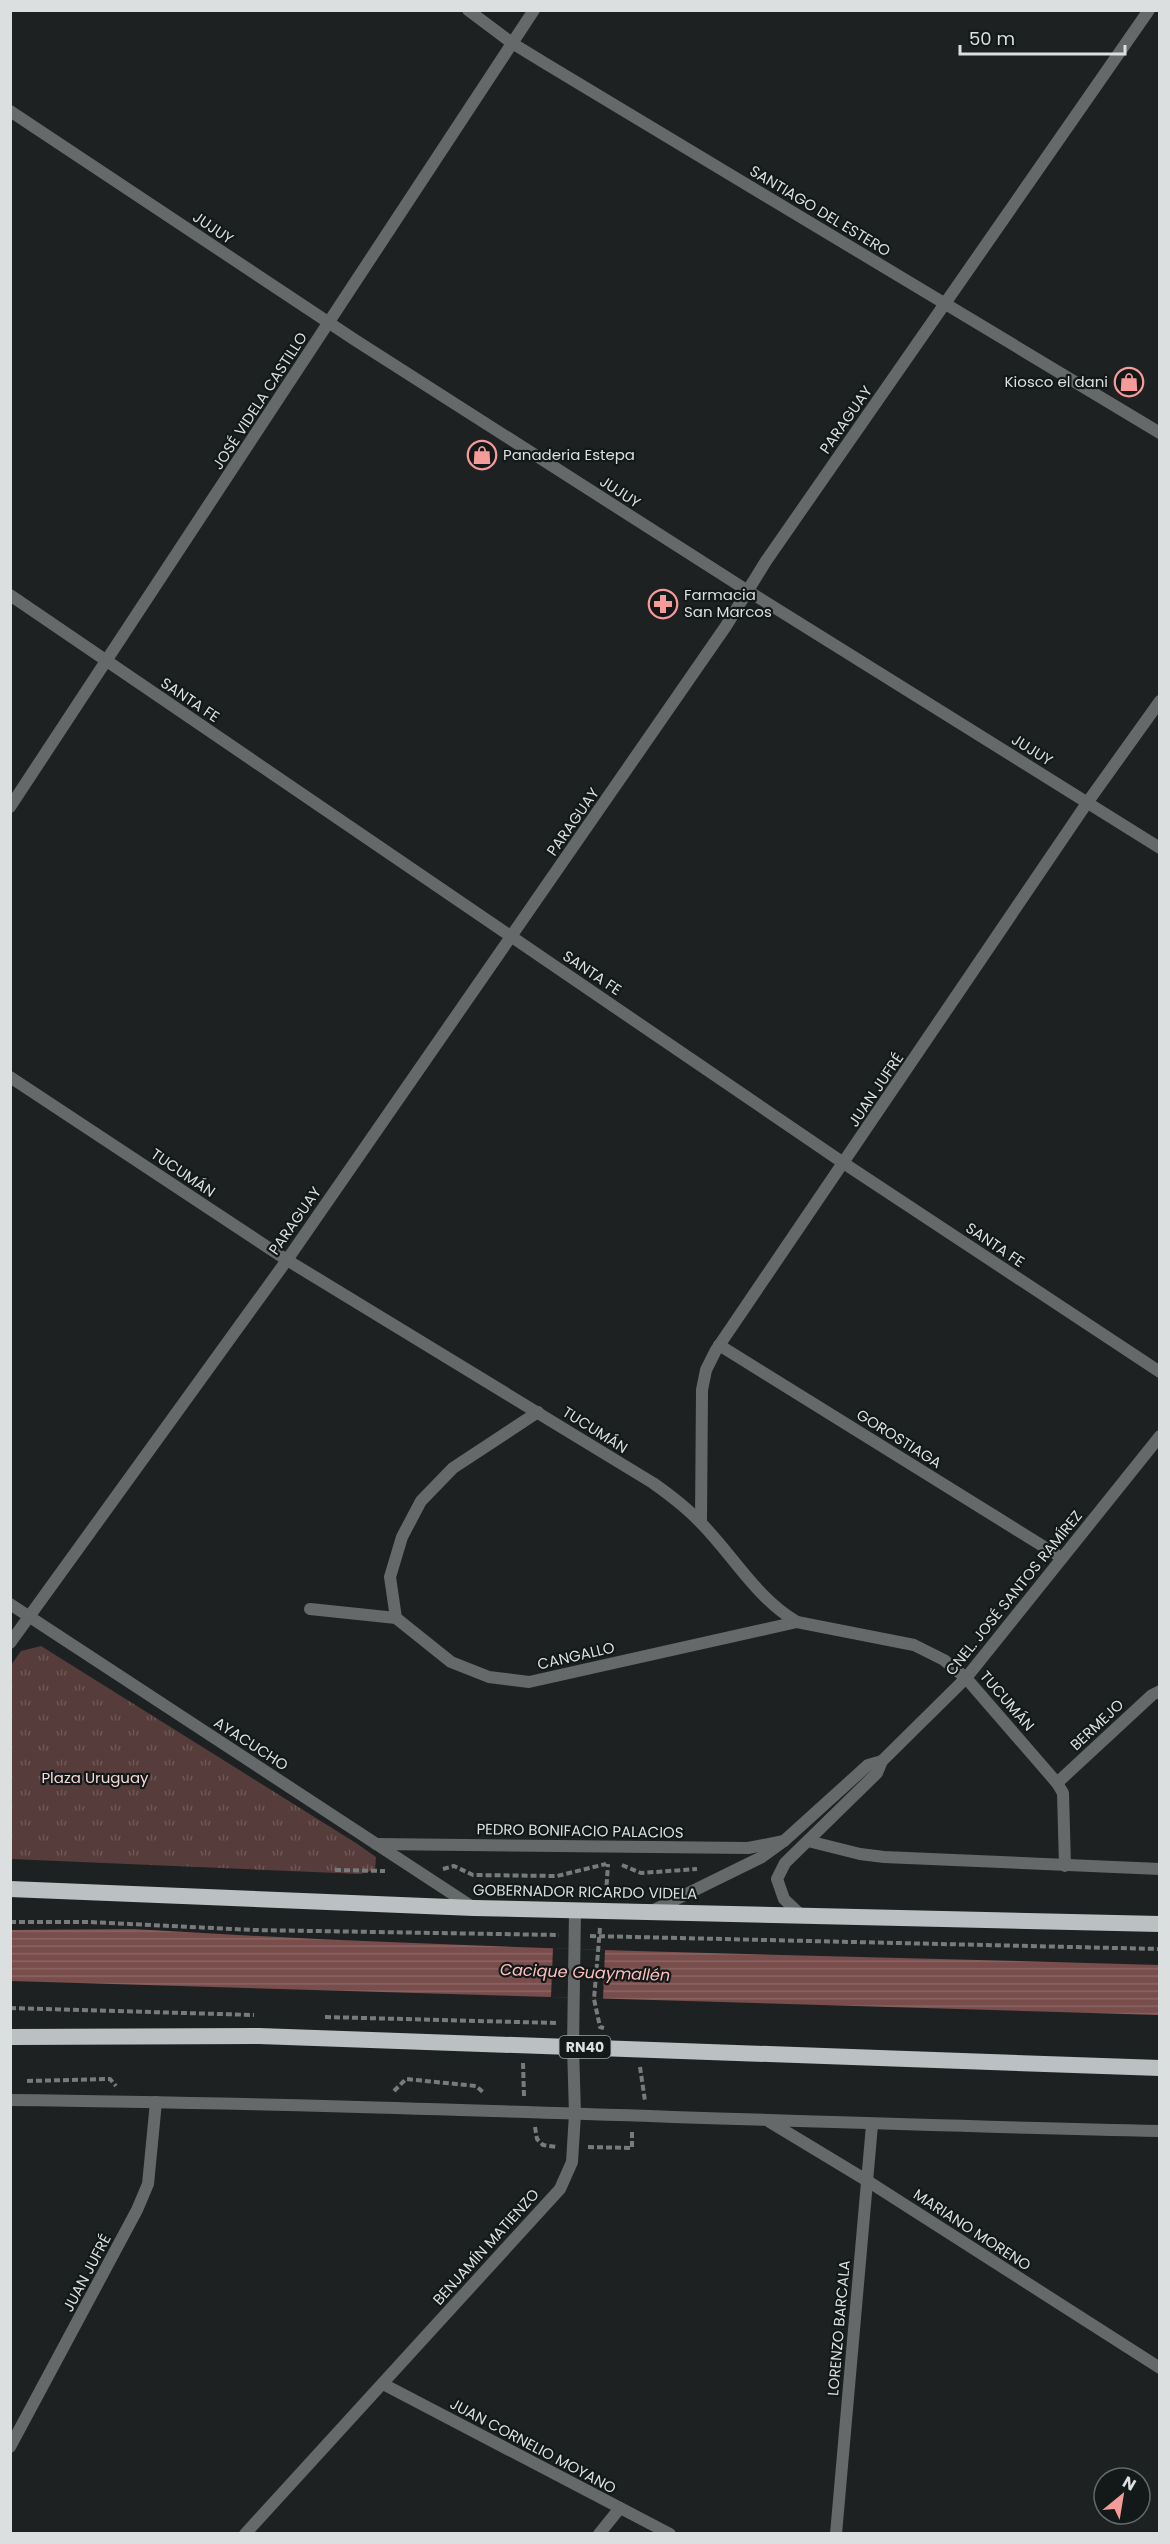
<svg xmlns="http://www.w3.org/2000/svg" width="1170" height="2544" viewBox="0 0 1170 2544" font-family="Poppins,sans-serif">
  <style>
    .grass { fill: url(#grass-tufts) }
    .water { fill: url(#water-rules) }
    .pier { fill: #1d2122 }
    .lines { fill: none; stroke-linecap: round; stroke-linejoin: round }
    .path { stroke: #777b7b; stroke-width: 4; stroke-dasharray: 6 3; stroke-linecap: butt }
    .minor { stroke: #666969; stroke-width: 12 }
    .tertiary { stroke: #666969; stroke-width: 12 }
    .trunk { stroke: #bbc1c2; stroke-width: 16 }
    .labels { text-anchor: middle; stroke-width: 4.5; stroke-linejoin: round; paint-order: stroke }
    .shield { fill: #131819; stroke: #a0a3a4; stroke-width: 1.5 }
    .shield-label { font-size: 14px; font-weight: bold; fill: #dcdfdf }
    .street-label { font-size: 15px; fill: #dcdfdf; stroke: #131819 }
    .poi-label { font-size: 15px; fill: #dcdfdf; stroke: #131819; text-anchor: start }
    .park-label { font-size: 15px; fill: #f8d8d6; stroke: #131819 }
    .water-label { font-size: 16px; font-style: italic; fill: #febfbd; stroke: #131819 }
  </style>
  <defs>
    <pattern id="grass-tufts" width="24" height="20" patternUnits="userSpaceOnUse" patternTransform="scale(1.5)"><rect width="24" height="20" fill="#563c3b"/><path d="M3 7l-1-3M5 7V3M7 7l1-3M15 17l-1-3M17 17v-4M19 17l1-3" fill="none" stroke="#6e5857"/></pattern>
    <pattern id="water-rules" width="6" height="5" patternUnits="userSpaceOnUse" patternTransform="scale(1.5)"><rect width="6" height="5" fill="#794d4c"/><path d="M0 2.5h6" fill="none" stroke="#8b6665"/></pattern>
  </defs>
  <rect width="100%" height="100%" fill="#1d2122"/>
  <!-- grass -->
  <path class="grass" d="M41,1646L356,1843L376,1857L375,1870L360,1874L11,1859V1665L21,1651Z"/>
  <!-- water -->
  <path class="water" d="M133,1929C475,1950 817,1955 1159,1965V2015L11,1981L10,1930Z"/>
  <!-- pier -->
  <path class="pier" d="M553,1948L605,1950L603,1999L551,1997Z"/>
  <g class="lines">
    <!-- path -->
    <g class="path">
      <path d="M622,1865L641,1873L697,1869"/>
      <path d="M443,1869L454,1866L473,1875L557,1876L606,1864"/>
      <path d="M335,1870L385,1871"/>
      <path d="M606,1894L608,1864"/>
      <path d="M10,1922H89L253,1930L559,1935"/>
      <path d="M600,1928L594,1999L600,2027L604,2028"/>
      <path d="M590,1936L1160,1949"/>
      <path d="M10,2008L254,2015"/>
      <path d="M325,2017L556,2023"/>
      <path d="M523,2063L524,2096"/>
      <path d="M640,2067L645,2101"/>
      <path d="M27,2081L110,2079L116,2086"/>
      <path d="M394,2091L406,2079L476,2086L484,2093"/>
      <path d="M535,2127L537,2139L543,2145L557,2147"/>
      <path d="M588,2147L632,2148V2131"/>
    </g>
    <!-- minor -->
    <g class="minor">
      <path d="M10,595L845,1164L1160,1372"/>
      <path d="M10,807L534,10"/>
      <path d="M10,1077L287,1260L653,1483C670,1495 686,1507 700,1522C733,1555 756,1598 797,1622L914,1645L944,1660L966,1678L1057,1783L1063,1793L1065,1866"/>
      <path d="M719,1345L1062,1558"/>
      <path d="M538,1412L453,1468L421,1501L402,1537L390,1577L396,1618L451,1662L489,1677L529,1682L797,1622"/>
      <path d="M701,1522L702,1390L706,1370L716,1350L1087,803L1160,701"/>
      <path d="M10,1604L474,1908"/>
      <path d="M310,1609L396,1618"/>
      <path d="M10,1643L287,1260L726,626L766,561L1149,10"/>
      <path d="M1057,1783L1152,1695L1160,1691"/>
      <path d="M808,1841L860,1854L884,1857L1160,1869"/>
      <path d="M376,1844L748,1848L784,1841"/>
      <path d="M10,2100C394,2104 776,2123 1160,2131"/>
      <path d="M770,2122L866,2180L1160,2368"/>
      <path d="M383,2384L670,2534"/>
      <path d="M10,2447L137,2210L148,2184L156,2102"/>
      <path d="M245,2534L560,2189L572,2162L575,2114L573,2047"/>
      <path d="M599,2534L620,2508"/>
      <path d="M836,2534L872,2125"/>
    </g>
    <!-- tertiary -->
    <g class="tertiary">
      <path d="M468,10L512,43L543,62L1160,433"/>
      <path d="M10,111L355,340L748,591L1160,848"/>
      <path d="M652,1911L762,1857L784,1841L868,1765L882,1761"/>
      <path d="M802,1916L784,1899L777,1879L785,1863L877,1773L882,1761L966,1678L1160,1436"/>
      <path d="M573,2047L575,1911"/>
    </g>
    <!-- trunk -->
    <g class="trunk">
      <path d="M10,1889L474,1908L1160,1924"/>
      <path d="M10,2037L259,2036L1160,2068"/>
    </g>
  </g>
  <!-- icons -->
  <defs>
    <g id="shop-ring" transform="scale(1.5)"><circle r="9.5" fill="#131819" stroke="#f59b99" stroke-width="1.5"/><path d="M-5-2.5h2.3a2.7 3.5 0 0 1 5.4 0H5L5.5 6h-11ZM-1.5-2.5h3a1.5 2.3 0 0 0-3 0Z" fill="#f59b99"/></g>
    <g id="pharmacy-ring" transform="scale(1.5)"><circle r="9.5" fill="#131819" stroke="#f59b99" stroke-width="1.5"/><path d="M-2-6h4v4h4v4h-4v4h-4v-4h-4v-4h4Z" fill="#f59b99"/></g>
  </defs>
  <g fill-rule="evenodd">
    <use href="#shop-ring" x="1129" y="382"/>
    <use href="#shop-ring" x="482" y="455"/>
    <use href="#pharmacy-ring" x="663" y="604"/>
  </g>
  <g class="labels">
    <!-- shield labels -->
    <rect class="shield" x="559.5" y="2036" width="51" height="22" rx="4.5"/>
    <g class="shield-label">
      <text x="585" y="2052">RN40</text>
    </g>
    <!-- street labels -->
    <g class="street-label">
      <text transform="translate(820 211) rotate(31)" y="5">SANTIAGO DEL ESTERO</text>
      <text transform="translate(213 228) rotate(34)" y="5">JUJUY</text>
      <text transform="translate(260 401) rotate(-57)" y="5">JOSÉ VIDELA CASTILLO</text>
      <text transform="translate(846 420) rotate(-55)" y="5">PARAGUAY</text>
      <text transform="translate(620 492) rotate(33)" y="5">JUJUY</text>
      <text transform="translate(190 700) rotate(34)" y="5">SANTA FE</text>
      <text transform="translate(1032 750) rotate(32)" y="5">JUJUY</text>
      <text transform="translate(573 822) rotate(-55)" y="5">PARAGUAY</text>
      <text transform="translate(592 973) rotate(34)" y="5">SANTA FE</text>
      <text transform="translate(876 1090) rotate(-56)" y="5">JUAN JUFRÉ</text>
      <text transform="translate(183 1173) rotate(34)" y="5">TUCUMÁN</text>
      <text transform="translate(295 1221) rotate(-55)" y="5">PARAGUAY</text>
      <text transform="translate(995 1245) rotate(34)" y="5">SANTA FE</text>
      <text transform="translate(595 1430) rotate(32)" y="5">TUCUMÁN</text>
      <text transform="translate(899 1439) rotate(32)" y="5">GOROSTIAGA</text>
      <text transform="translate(1014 1593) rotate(-51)" y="5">CNEL. JOSÉ SANTOS RAMÍREZ</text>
      <text transform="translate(576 1656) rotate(-13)" y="5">CANGALLO</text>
      <text transform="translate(1007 1701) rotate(49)" y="5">TUCUMÁN</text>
      <text transform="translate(1097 1725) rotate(-43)" y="5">BERMEJO</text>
      <text transform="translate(251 1744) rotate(33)" y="5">AYACUCHO</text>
      <text transform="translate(580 1831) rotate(1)" y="5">PEDRO BONIFACIO PALACIOS</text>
      <text transform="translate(585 1892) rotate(1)" y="5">GOBERNADOR RICARDO VIDELA</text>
      <text transform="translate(972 2230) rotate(33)" y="5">MARIANO MORENO</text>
      <text transform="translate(486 2247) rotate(-48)" y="5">BENJAMÍN MATIENZO</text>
      <text transform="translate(87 2273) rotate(-62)" y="5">JUAN JUFRÉ</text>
      <text transform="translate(839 2328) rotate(-85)" y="5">LORENZO BARCALA</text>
      <text transform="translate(533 2446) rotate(28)" y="5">JUAN CORNELIO MOYANO</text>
    </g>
    <!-- poi labels -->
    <g class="poi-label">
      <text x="1108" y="387" text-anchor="end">Kiosco el dani</text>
      <text x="503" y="460">Panaderia Estepa</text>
      <text x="684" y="600">Farmacia<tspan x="684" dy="17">San Marcos</tspan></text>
    </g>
    <!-- park labels -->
    <g class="park-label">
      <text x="95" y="1783">Plaza Uruguay</text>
    </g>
    <!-- water labels -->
    <g class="water-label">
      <text transform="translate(585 1972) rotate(2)" y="6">Cacique Guaymallén</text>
    </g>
  </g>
  <!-- border -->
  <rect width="1170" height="2544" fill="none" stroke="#dcdfdf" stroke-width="24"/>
  <!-- north arrow -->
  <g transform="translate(1122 2496) rotate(30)"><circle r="28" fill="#131819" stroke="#636868" stroke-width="1.5"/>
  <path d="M0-4.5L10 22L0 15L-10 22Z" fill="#f59b99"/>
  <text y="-9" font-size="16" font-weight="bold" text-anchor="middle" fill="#dcdfdf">N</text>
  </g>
  <!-- scale -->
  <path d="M960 45v9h165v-9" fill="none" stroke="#dcdfdf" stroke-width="3"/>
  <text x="969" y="45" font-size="18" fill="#dcdfdf" stroke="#131819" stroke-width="4.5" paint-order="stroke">50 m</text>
</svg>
